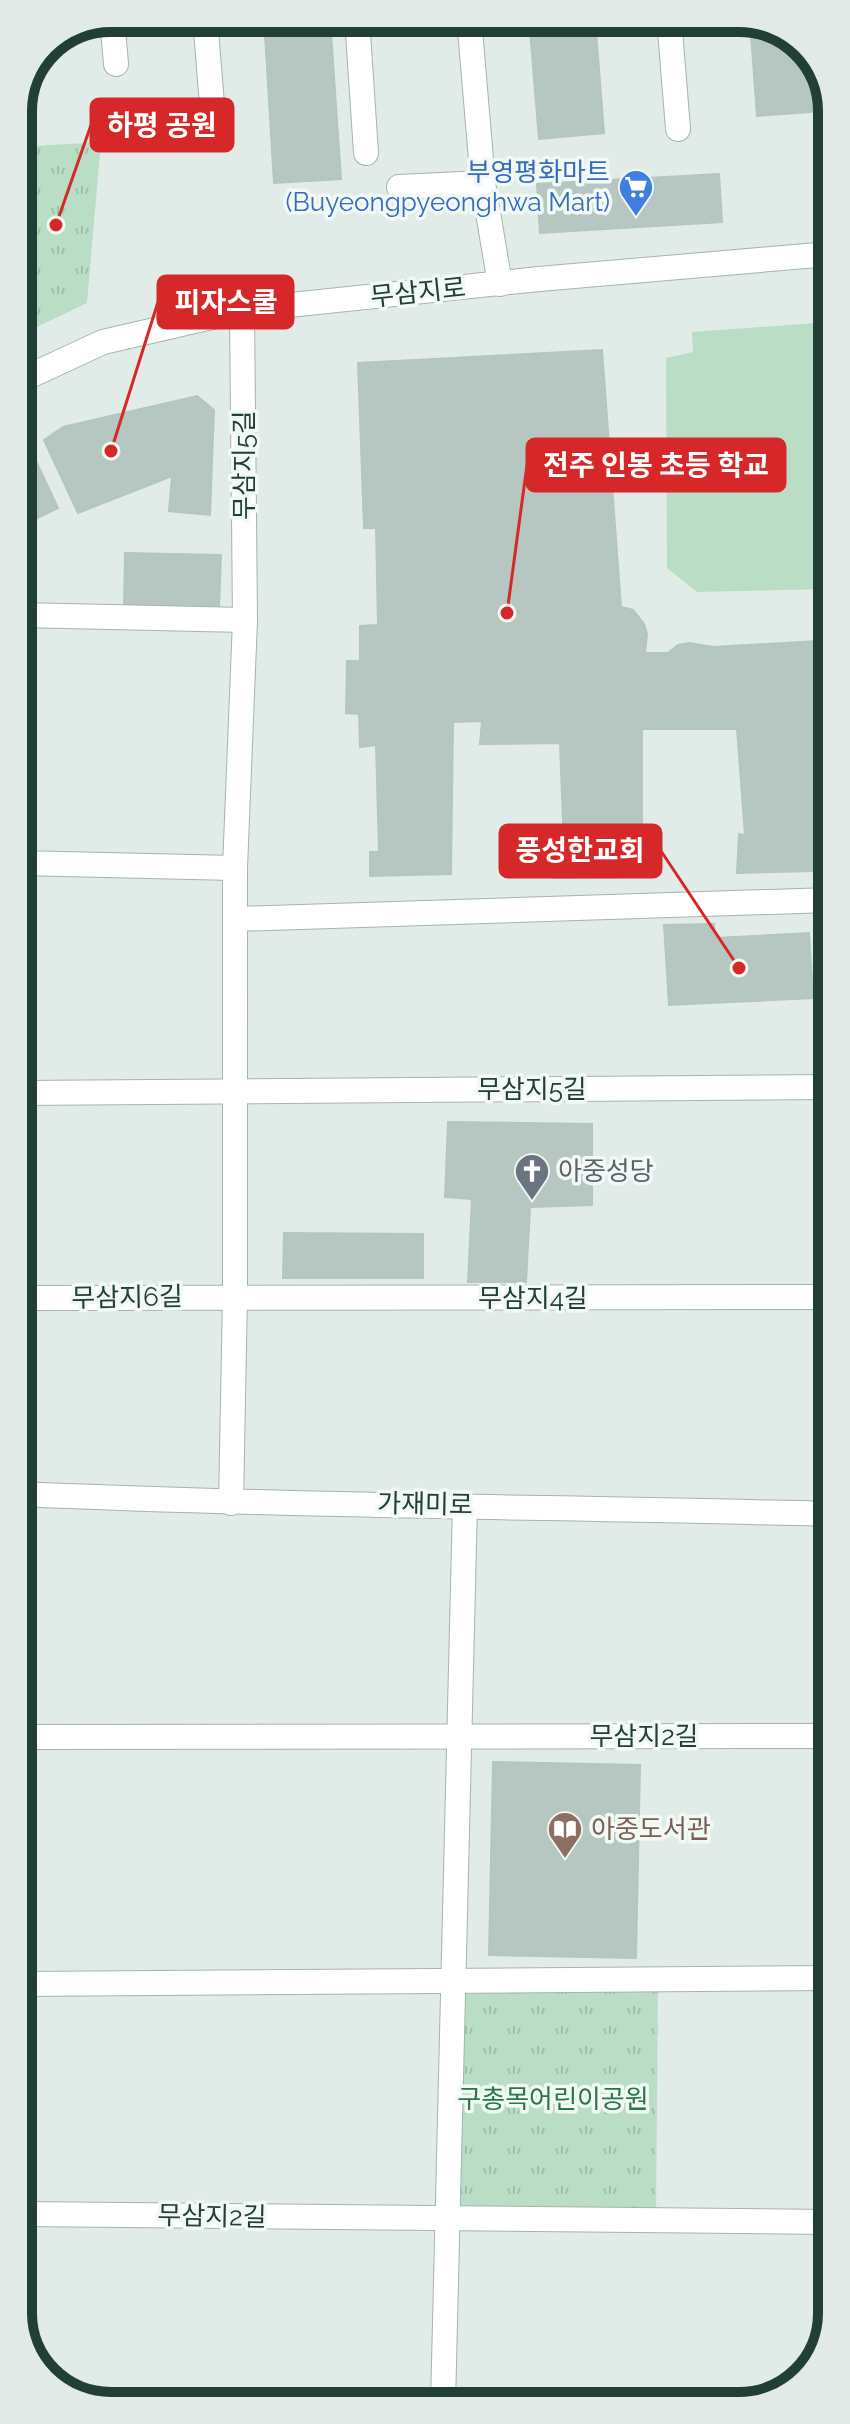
<svg xmlns="http://www.w3.org/2000/svg" width="850" height="2424" viewBox="0 0 850 2424" font-family="Raleway,'Noto Sans KR',sans-serif">
  <style>
    .grass { fill: url(#grass-tufts) }
    .pitch { fill: #b9dec5 }
    .building { fill: #b6c7c1; stroke: #b3c6bf; stroke-width: 2 }
    .lines { fill: none; stroke-linecap: round; stroke-linejoin: round }
    .minor-casing { stroke: #a4b4af; stroke-width: 26 }
    .minor { stroke: #fff; stroke-width: 24 }
    .labels { text-anchor: middle; stroke-width: 7; stroke-linejoin: round; paint-order: stroke }
    .shop-label { font-size: 26px; fill: #366cbe; stroke: #f2f9f5; text-anchor: end }
    .street-label { font-size: 26px; fill: #213e37; stroke: #f2f9f5 }
    .worship-label { font-size: 26px; fill: #5b616d; stroke: #f2f9f5; text-anchor: start }
    .education-label { font-size: 26px; fill: #785e54; stroke: #f2f9f5; text-anchor: start }
    .park-label { font-size: 26px; fill: #29764a; stroke: #f2f9f5 }
    .rim { fill: none; stroke: #213e37; stroke-width: 10 }
    .leader { fill: none; stroke: #d62828; stroke-width: 3 }
    .callout-dot { fill: #d62828; stroke: #f2f9f5; stroke-width: 3 }
    .callout { fill: #d62828; stroke: #d62828; stroke-width: 3 }
    .callout-label { font-size: 28px; text-anchor: middle; font-weight: bold; fill: #fff }
  </style>
  <defs>
    <pattern id="grass-tufts" width="24" height="20" patternUnits="userSpaceOnUse" patternTransform="scale(2)"><rect width="24" height="20" fill="#b9dec5"/><path d="M3 7l-1-3M5 7V3M7 7l1-3M15 17l-1-3M17 17v-4M19 17l1-3" fill="none" stroke="#9fc0aa"/></pattern>
  </defs>
  <rect width="100%" height="100%" fill="#e1ece8"/>
  <!-- grass -->
  <g class="grass">
    <path d="M101,142L87,303L18,336V147Z"/>
    <path d="M658,1978L656,2220L447,2218L452,1980Z"/>
  </g>
  <!-- pitch -->
  <path class="pitch" d="M829,322V589L697,592L667,568L666,358L693,352L692,332Z"/>
  <!-- building -->
  <g class="building">
    <path d="M264,18H330L341,179L274,183Z"/>
    <path d="M529,18H595L604,133L539,139Z"/>
    <path d="M750,20L800,41L820,72L823,111L757,116Z"/>
    <path d="M719,174L722,222L540,233L537,184Z"/>
    <path d="M602,350L621,607L633,610L644,624L647,634L645,653H668L678,645L689,643L713,647L819,641L821,648H830V667H821L816,871L737,873L739,834L745,835L737,729H642V877L554,878L555,847H564L560,743L480,744L482,721L453,722L451,874L370,876V852H379L376,745L360,747L359,714L346,713L347,661H360V626L378,625L376,528H364L358,363Z"/>
    <path d="M197,396L214,410L210,515L169,511L172,476L78,513L44,440L63,427Z"/>
    <path d="M22,431L58,508L19,527V433Z"/>
    <path d="M125,553L221,555L219,608L124,606Z"/>
    <path d="M714,924L715,938L809,933L813,998L669,1005L664,925Z"/>
    <path d="M448,1122L592,1124V1205L530,1207L526,1282H468L472,1199L445,1197Z"/>
    <path d="M284,1233L423,1234V1278H283Z"/>
    <path d="M493,1762L640,1765L636,1958L489,1955Z"/>
    <path d="M818,2043H832V2122H821Z"/>
  </g>
  <g class="lines">
    <!-- minor casing -->
    <g class="minor-casing">
      <g id="minor">
        <path d="M112,18L116,64"/>
        <path d="M205,18L214,129"/>
        <path d="M357,18L366,153"/>
        <path d="M669,18L678,129"/>
        <path d="M483,183L500,284"/>
        <path d="M399,187L483,183L469,18"/>
        <path d="M19,381L103,342L242,310L539,279L829,254"/>
        <path d="M19,615L245,620"/>
        <path d="M19,863L235,868"/>
        <path d="M826,900L830,962"/>
        <path d="M235,919L830,900"/>
        <path d="M20,1093L830,1087"/>
        <path d="M20,1298L830,1297"/>
        <path d="M20,1494C290,1506 561,1507 831,1514"/>
        <path d="M231,1503L235,1296V868L245,620L242,310"/>
        <path d="M20,1737L831,1736"/>
        <path d="M21,1984L831,1978"/>
        <path d="M21,2214L832,2222"/>
        <path d="M443,2404L465,1504"/>
      </g>
    </g>
    <!-- minor -->
    <use href="#minor" class="minor"/>
  </g>
  <!-- icons -->
  <defs>
    <g id="supermarket-pin" transform="scale(1.8)"><path d="M0 17L-7.5 6A9.5 9.5 0 1 1 7.5 6Z" fill="#3f7fe0" stroke="#f2f9f5"/><path d="M-6-5.5h2.5l.6 2H6L4.5 2H-2.5L-4.4-4H-6ZM-1.5 3.2a1.3 1.3 0 1 0 .1 0ZM3 3.2a1.3 1.3 0 1 0 .1 0Z" fill="#fff"/></g>
    <g id="church-pin" transform="scale(1.8)"><path d="M0 17L-7.5 6A9.5 9.5 0 1 1 7.5 6Z" fill="#6b7280" stroke="#f2f9f5"/><path d="M-1.2-6h2.4v3.5h3.3v2.4h-3.3V6h-2.4V-.1h-3.3v-2.4h3.3Z" fill="#fff"/></g>
    <g id="library-pin" transform="scale(1.8)"><path d="M0 17L-7.5 6A9.5 9.5 0 1 1 7.5 6Z" fill="#8d6e63" stroke="#f2f9f5"/><path d="M-6-4Q-3-5.5-.7-3.5V5Q-3 3-6 4ZM6-4Q3-5.5 .7-3.5V5Q3 3 6 4Z" fill="#fff"/></g>
  </defs>
  <g fill-rule="evenodd">
    <use href="#supermarket-pin" x="636" y="187"/>
    <use href="#church-pin" x="532" y="1171"/>
    <use href="#library-pin" x="565" y="1829"/>
  </g>
  <g class="labels">
    <!-- shop labels -->
    <g class="shop-label">
      <text x="610" y="181">부영평화마트<tspan x="610" dy="30">(Buyeongpyeonghwa Mart)</tspan></text>
    </g>
    <!-- street labels -->
    <g class="street-label">
      <text transform="translate(418 292) rotate(-6)" y="9">무삼지로</text>
      <text transform="translate(244 465) rotate(-90)" y="9">무삼지5길</text>
      <text x="532" y="1098">무삼지5길</text>
      <text transform="translate(127 1297) rotate(-1)" y="9">무삼지6길</text>
      <text x="533" y="1307">무삼지4길</text>
      <text transform="translate(425 1504) rotate(1)" y="9">가재미로</text>
      <text x="644" y="1745">무삼지2길</text>
      <text transform="translate(212 2216) rotate(1)" y="9">무삼지2길</text>
    </g>
    <!-- worship labels -->
    <g class="worship-label">
      <text x="558" y="1180">아중성당</text>
    </g>
    <!-- education labels -->
    <g class="education-label">
      <text x="591" y="1838">아중도서관</text>
    </g>
    <!-- park labels -->
    <g class="park-label">
      <text x="553" y="2108">구총목어린이공원</text>
    </g>
  </g>
  <!-- crop -->
  <path d="M0 0H850V2424H0ZM111 32H739A79 79 0 0 1 818 111V2313A79 79 0 0 1 739 2392H111A79 79 0 0 1 32 2313V111A79 79 0 0 1 111 32Z" fill="#e1eae6" fill-rule="evenodd"/>
  <path class="rim" d="M111 32H739A79 79 0 0 1 818 111V2313A79 79 0 0 1 739 2392H111A79 79 0 0 1 32 2313V111A79 79 0 0 1 111 32Z"/>
  <!-- callouts -->
  <path class="leader" d="M56 225L91 125M111 451L158 302M507 613L527 465M739 968L661 851"/>
  <g class="callout-dot">
    <circle cx="56" cy="225" r="8"/>
    <circle cx="111" cy="451" r="8"/>
    <circle cx="507" cy="613" r="8"/>
    <circle cx="739" cy="968" r="8"/>
  </g>
  <g class="callout">
    <rect x="91" y="99" width="142" height="52" rx="8"/>
    <rect x="158" y="276" width="135" height="52" rx="8"/>
    <rect x="527" y="439" width="258" height="52" rx="8"/>
    <rect x="500" y="825" width="161" height="52" rx="8"/>
  </g>
  <g class="callout-label">
    <text x="162" y="135">하평 공원</text>
    <text x="226" y="312">피자스쿨</text>
    <text x="656" y="475">전주 인봉 초등 학교</text>
    <text x="580" y="860">풍성한교회</text>
  </g>
</svg>
